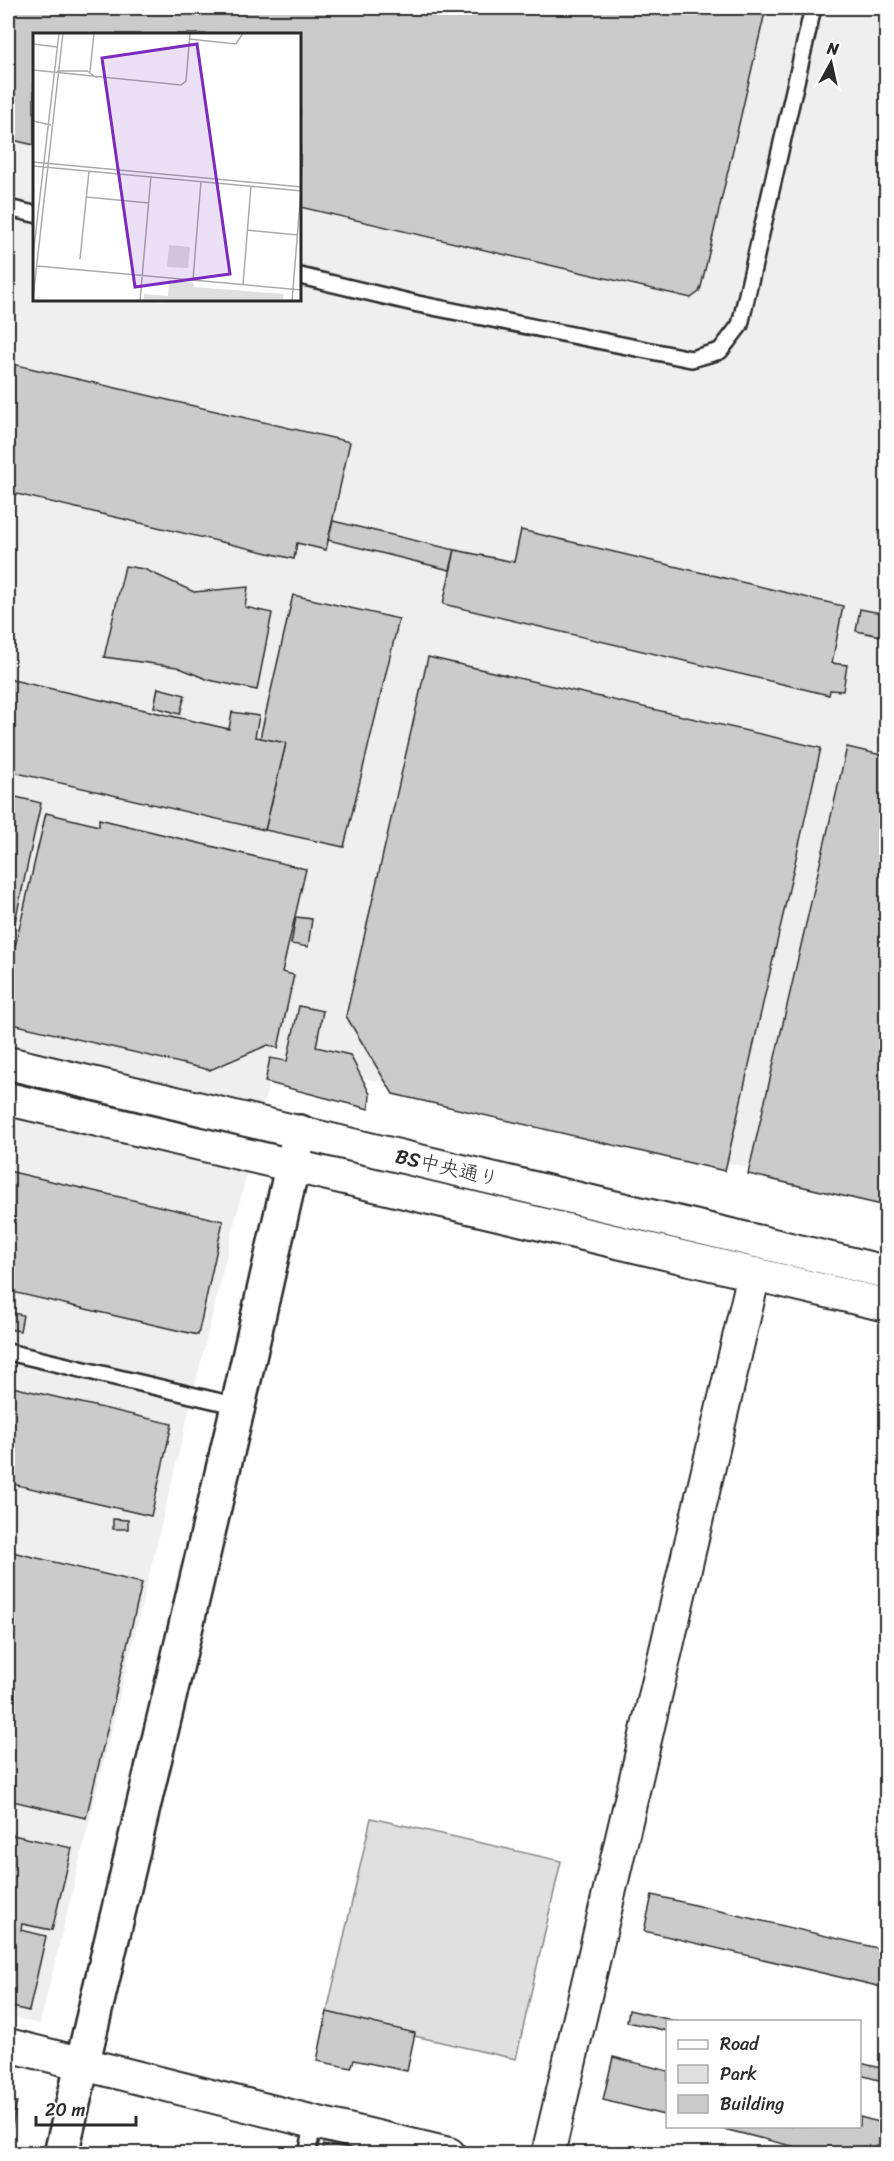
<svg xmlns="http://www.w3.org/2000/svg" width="894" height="2161" viewBox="0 0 894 2161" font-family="Sriracha,'Klee One',sans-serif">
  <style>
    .built { fill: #efefef; fill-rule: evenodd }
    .green { fill: #e0e0e0; stroke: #868686; stroke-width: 1.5 }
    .building { fill: #cbcbcb; stroke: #2b2b2b; stroke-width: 1.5 }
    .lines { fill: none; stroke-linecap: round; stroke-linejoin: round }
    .service-casing { stroke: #2b2b2b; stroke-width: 20 }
    .minor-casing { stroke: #2b2b2b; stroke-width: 36 }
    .tertiary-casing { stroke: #2b2b2b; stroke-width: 38 }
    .service { stroke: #fff; stroke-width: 15 }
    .minor { stroke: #fff; stroke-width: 32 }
    .tertiary { stroke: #fff; stroke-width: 33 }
    .labels { text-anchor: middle; stroke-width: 4.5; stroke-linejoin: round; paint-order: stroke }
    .street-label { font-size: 20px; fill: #2b2b2b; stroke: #fff }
    .inset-road { fill: none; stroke: #aaa; stroke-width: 1.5 }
    .view { fill: #7b2cbf; fill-opacity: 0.15; stroke: #7b2cbf; stroke-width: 3 }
    .inset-edge { fill: none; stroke: #2b2b2b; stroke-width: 3 }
  </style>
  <rect width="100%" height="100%" fill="#fff"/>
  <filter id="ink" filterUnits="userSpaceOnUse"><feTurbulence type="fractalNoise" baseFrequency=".0167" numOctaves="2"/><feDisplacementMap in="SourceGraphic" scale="12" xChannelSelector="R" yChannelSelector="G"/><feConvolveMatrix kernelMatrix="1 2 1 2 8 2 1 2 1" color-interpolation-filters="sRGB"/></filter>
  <g filter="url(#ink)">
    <!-- built -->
    <path class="built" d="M8,8H886V1200L275,1057L40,2024L8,2016ZM34,34H300V300H34Z"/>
    <!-- green -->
    <g class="green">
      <path d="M371,1818L561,1861L516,2059L326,2016Z"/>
      <path d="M324,2143L370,2153H322Z"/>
    </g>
    <!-- building -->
    <g class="building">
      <path d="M8,8H766L701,287L699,292L691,298L300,207V34H34V145L8,139Z"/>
      <path d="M8,363L350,442L326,550L297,543L294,559L8,492Z"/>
      <path d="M333,521L455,550L450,570L328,540Z"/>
      <path d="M521,530L843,606L832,663L847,665L843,691L830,690L829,695L443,604L455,550L514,562Z"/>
      <path d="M125,566L144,569L194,592L248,587L245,607L272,613L257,690L209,680L177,667L104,657Z"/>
      <path d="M293,595L399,619L344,847L265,830L286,743L260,738Z"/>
      <path d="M860,609L886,614L881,636L856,631Z"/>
      <path d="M428,657L821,748L725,1171L393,1094L346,1016Z"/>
      <path d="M8,679L229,729L232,712L259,716L255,737L286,743L265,830L8,771Z"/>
      <path d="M158,688L185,695L180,714L154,707Z"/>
      <path d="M847,747L886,756V1206L748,1174Z"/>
      <path d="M8,795L41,803L8,954Z"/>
      <path d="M46,813L99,826V819L306,869L282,972L294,975L278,1048L268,1045L210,1070L8,1023V977Z"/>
      <path d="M296,917L312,919L308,947L291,944Z"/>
      <path d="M299,1006L323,1011L316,1047L350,1055L370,1094L369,1109L265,1082L270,1058L287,1061Z"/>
      <path d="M8,1171L223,1221L198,1335L8,1291Z"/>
      <path d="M8,1312L23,1315L20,1331L8,1329Z"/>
      <path d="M8,1386L172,1424L151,1516L8,1483Z"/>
      <path d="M113,1519L128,1520V1529H113Z"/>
      <path d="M8,1551L142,1583L86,1818L8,1800Z"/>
      <path d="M8,1834L72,1848L52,1930L22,1924L21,1930L46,1936L29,2011L8,2006Z"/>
      <path d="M652,1895L886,1950V1988L644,1931Z"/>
      <path d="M629,2010L680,2022H668V2031L627,2022Z"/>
      <path d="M327,2012L415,2033L407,2071L354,2060L351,2068L317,2061Z"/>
      <path d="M613,2057L668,2071V2116L603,2100Z"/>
      <path d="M860,2063L886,2069V2082L860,2075Z"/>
      <path d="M8,2100L17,2102L8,2145Z"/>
      <path d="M860,2117L886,2124V2154H823L712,2126H860Z"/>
    </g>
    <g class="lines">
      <!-- service casing -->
      <g class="service-casing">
        <g id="service">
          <path d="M8,208L34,214"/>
          <path d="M300,276L418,304L691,359L720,351L740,325L813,8"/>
          <path d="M8,1352L238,1406"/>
          <path d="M307,2154L314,2122"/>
        </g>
      </g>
      <!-- minor casing -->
      <g class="minor-casing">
        <g id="minor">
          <path d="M8,1063L886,1272"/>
          <path d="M8,1099L886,1305"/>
          <path d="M8,2045L314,2122L449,2154"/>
          <path d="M548,2154L754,1274"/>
        </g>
      </g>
      <!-- tertiary casing -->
      <g class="tertiary-casing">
        <path id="tertiary" d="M61,2154L238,1406L300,1132"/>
      </g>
      <!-- service -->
      <use href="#service" class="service"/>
      <!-- minor -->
      <use href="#minor" class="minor"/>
      <!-- tertiary -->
      <use href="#tertiary" class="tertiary"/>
    </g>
  </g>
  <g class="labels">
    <!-- street labels -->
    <g class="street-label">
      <text transform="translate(447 1167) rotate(13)" y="7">BS中央通り</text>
    </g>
  </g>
  <!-- overview -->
  <g transform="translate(33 33)">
    <rect width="268" height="268" fill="#fff"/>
    <path d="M136,212L157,214L155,235L134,234ZM136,247L160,249L161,254L251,261L250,268H110L111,261L135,263Z" fill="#e0e0e0"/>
    <path class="inset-road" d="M156,6L203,11L210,0M0,11L24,14M0,37L148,52L153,48L157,0M24,38H54L64,45M57,39L61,0M0,88L18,92M0,129L269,154M0,133L269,158M53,164L116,170M214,197L265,202M0,223L26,0M47,226L56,138M4,233L269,257M160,247L168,148M210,252L218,153M0,265L30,0M107,268L118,143M259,268L268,157"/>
    <path class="view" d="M164,11L197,241L102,254L69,25Z"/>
    <rect width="268" height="268" class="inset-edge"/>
  </g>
  <!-- margin -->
  <rect width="894" height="2161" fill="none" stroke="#fff" stroke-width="30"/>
  <rect x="15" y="15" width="864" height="2131" fill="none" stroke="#2b2b2b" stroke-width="2" filter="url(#ink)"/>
  <!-- legend -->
  <rect x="666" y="2020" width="195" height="108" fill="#ffffff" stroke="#aaaaaa" stroke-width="1.5"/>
  <rect x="678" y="2040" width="30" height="9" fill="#ffffff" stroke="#aaaaaa" stroke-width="1.5"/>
  <text x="720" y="2050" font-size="18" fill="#2b2b2b">Road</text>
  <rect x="678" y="2065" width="30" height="18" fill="#e0e0e0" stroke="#aaaaaa" stroke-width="1.5"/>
  <text x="720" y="2080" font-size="18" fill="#2b2b2b">Park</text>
  <rect x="678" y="2095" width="30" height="18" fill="#cbcbcb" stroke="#aaaaaa" stroke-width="1.5"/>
  <text x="720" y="2110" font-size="18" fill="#2b2b2b">Building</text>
  <!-- north arrow -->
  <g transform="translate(831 63) rotate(8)" stroke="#ffffff" stroke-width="4.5" paint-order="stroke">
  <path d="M0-4.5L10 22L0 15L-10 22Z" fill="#2b2b2b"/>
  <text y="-9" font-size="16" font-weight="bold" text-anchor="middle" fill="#2b2b2b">N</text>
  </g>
  <!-- scale -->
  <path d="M36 2116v9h100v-9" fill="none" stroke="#2b2b2b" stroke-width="3"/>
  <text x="45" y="2116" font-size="18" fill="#2b2b2b" stroke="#ffffff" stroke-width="4.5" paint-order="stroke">20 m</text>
</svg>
